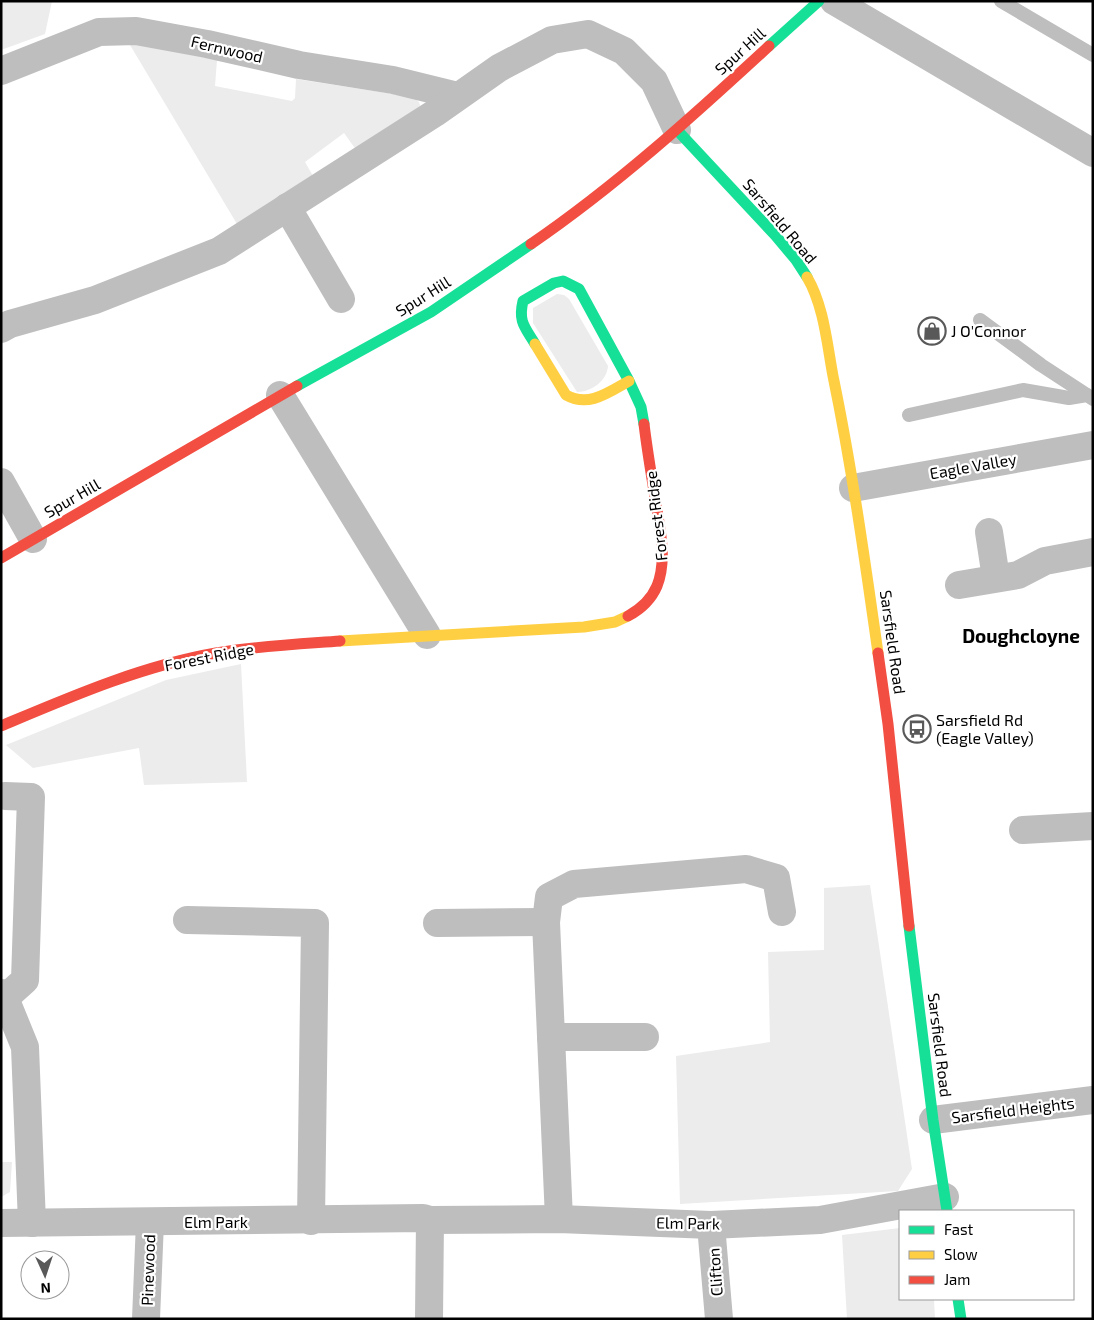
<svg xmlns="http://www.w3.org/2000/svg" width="1094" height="1320" viewBox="0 0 1094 1320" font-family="'Exo 2',sans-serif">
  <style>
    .green { fill: #ececec }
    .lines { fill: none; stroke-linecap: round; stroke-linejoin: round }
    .lane { stroke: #bebebe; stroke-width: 14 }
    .street { stroke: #bebebe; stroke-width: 28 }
    .fast { stroke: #16e098; stroke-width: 11 }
    .slow { stroke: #ffcf43; stroke-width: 11 }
    .jam { stroke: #f24e42; stroke-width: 11 }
    .labels { text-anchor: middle; stroke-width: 4.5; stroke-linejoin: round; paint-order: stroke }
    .street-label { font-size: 16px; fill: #000; stroke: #fff }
    .poi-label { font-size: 16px; fill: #000; stroke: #fff; text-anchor: start }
    .quarter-label { font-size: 19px; font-weight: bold; fill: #000; stroke: #fff }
  </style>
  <rect width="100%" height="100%" fill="#fff"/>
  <!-- green -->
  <g class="green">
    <path d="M1,1H52L45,34L1,50Z"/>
    <path d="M130,45H147L217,60L215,86L292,101L295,98L296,79L413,97L419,102L420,105L418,110L357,151L344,133L305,162L313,176L237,224Z"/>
    <path d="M557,294L564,295L569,299L608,366C607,381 591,392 577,392L533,323V308Z"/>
    <path d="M241,664L247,782L144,785L139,748L33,768L6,745L166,680Z"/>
    <path d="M870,885L912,1169L898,1191L680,1204L676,1056L770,1042L768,952L824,950V888Z"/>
    <path d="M1,1162H12L10,1192L1,1197Z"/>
    <path d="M900,1228V1299H934L935,1319H847L842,1235Z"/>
  </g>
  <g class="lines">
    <!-- lane -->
    <g class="lane">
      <path d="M1001,1L1093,55"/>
      <path d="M980,320L1041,365L1087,395"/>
      <path d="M909,415L1023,390L1069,398L1087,395L1093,399"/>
    </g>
    <!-- street -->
    <g class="street">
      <path d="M834,1L1093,153"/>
      <path d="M1,71L99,32L136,31L207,44L299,65L393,80L458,96"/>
      <path d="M287,207L341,299"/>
      <path d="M1,329L10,324L95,300L219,251L435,113L499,68L552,40L588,34L624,51L654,81L677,130"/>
      <path d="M280,395L427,635"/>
      <path d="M1,482L33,539"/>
      <path d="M853,488L1093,445"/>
      <path d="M989,532L996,578"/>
      <path d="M959,585L1018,575L1045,561L1093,552"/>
      <path d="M5,796L31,797L25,980L5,998"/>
      <path d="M1023,830L1093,826"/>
      <path d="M187,920L315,923L311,1221"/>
      <path d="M437,923L546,922"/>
      <path d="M1,993L5,998L25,1047L32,1223"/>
      <path d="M551,1037H645"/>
      <path d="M933,1120L1093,1100"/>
      <path d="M559,1219L546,922L549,897L574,884L746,869L776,878L782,912"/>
      <path d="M1,1223L423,1218L430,1220L559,1219L711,1225L820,1220L945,1197"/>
      <path d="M711,1225L719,1319"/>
      <path d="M146,1319L150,1222"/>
      <path d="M429,1319L430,1220"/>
    </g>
    <!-- fast -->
    <g class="fast">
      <path d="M769,46L819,1"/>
      <path d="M677,130L775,235L796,260L807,277"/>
      <path d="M535,344C525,327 518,322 523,301L554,283L563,281L579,289L629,381L641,407L644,424"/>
      <path d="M297,386L431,312L531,244"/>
      <path d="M909,926L933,1120L947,1211"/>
      <path d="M958,1299L961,1319"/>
    </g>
    <!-- slow -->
    <g class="slow">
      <path d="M807,277C824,306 827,344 833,376C852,468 865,561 878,653"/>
      <path d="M535,344L566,395C589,408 609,392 629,381"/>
      <path d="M340,641L584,627L615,622L628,616"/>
    </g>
    <!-- jam -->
    <g class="jam">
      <path d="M531,244C617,185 693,116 769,46"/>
      <path d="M1,558L297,386"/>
      <path d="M628,616C641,609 651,600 657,586C668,558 659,526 655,497C651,473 647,449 644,424"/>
      <path d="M878,653L888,724L909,926"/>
      <path d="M1,726C70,697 141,666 216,653C257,646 299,644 340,641"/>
    </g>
  </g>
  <!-- icons -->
  <defs>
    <g id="shop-ring" transform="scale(1.4375)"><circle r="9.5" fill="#fff" stroke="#595959" stroke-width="1.5"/><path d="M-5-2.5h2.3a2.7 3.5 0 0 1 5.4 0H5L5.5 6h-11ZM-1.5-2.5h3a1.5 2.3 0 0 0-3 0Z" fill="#595959"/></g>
    <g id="bus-ring" transform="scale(1.4375)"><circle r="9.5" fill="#fff" stroke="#595959" stroke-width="1.5"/><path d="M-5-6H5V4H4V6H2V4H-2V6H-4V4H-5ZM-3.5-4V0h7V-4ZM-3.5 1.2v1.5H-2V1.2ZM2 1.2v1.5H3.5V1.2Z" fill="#595959"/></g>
  </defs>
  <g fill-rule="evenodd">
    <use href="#shop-ring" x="932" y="331"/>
    <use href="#bus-ring" x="917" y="729"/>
  </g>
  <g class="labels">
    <!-- street labels -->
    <g class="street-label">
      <text transform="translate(227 49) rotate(13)" y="6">Fernwood</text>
      <text transform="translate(740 51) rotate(-42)" y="6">Spur Hill</text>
      <text transform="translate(780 221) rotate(50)" y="6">Sarsfield Road</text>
      <text transform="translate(423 296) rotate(-32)" y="6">Spur Hill</text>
      <text transform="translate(973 466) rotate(-10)" y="6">Eagle Valley</text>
      <text transform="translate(72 498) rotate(-30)" y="6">Spur Hill</text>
      <text transform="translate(656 516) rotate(-97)" y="6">Forest Ridge</text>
      <text transform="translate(893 642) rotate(82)" y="6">Sarsfield Road</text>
      <text transform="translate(209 657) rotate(-11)" y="6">Forest Ridge</text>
      <text transform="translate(940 1045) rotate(83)" y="6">Sarsfield Road</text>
      <text transform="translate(1013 1110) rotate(-7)" y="6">Sarsfield Heights</text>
      <text x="216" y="1228">Elm Park</text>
      <text transform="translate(688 1223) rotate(1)" y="6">Elm Park</text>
      <text transform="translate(148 1270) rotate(-88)" y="6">Pinewood</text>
      <text transform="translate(715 1272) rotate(-94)" y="6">Clifton</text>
    </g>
    <!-- poi labels -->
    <g class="poi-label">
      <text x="951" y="337">J O'Connor</text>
      <text x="936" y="726">Sarsfield Rd<tspan x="936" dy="18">(Eagle Valley)</tspan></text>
    </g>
    <!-- quarter labels -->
    <g class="quarter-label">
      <text x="1021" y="643">Doughcloyne</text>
    </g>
  </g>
  <!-- border -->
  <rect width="1094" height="1320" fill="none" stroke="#000000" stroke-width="5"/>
  <!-- legend -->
  <rect x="899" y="1210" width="175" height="90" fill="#ffffff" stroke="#999999"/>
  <rect x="909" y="1226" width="25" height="8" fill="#16e098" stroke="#999999"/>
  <text x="944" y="1235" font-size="15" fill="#000000">Fast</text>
  <rect x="909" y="1251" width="25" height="8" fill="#ffcf43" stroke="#999999"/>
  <text x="944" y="1260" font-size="15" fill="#000000">Slow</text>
  <rect x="909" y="1276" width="25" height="8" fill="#f24e42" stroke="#999999"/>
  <text x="944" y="1285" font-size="15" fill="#000000">Jam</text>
  <!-- north arrow -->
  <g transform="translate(45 1275) rotate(177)"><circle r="24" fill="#ffffff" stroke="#999999"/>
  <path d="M0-4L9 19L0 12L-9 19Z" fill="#595959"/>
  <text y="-8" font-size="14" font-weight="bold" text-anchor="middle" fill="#000000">N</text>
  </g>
</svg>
